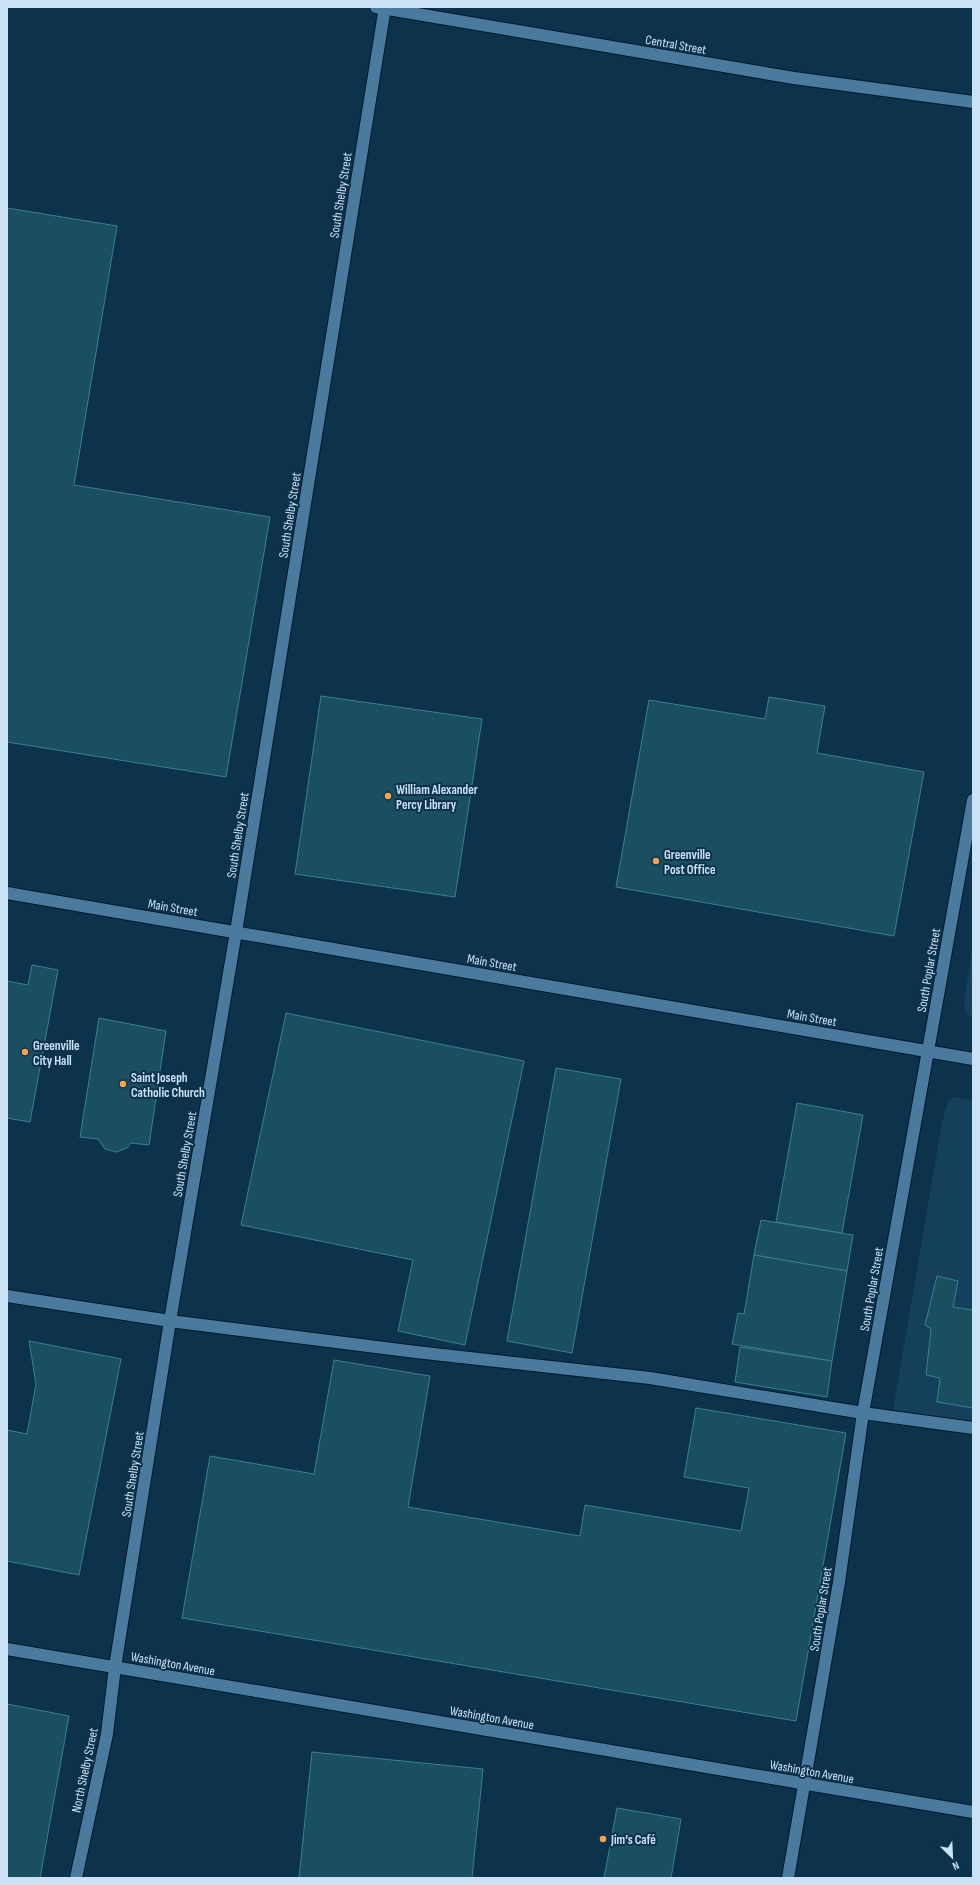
<svg xmlns="http://www.w3.org/2000/svg" width="980" height="1885" viewBox="0 0 980 1885" font-family="'Sofia Sans Condensed',sans-serif">
  <style>
    .built { fill: #14405b }
    .building { fill: #1a4f5f; stroke: #3a7f94 }
    .lines { fill: none; stroke-linecap: round; stroke-linejoin: round }
    .lane-casing { stroke: #021a2b; stroke-width: 14 }
    .street-casing { stroke: #021a2b; stroke-width: 14 }
    .secondary-casing { stroke: #021a2b; stroke-width: 14 }
    .lane { stroke: #4a7a9d; stroke-width: 12 }
    .street { stroke: #4a7a9d; stroke-width: 12 }
    .secondary { stroke: #4a7a9d; stroke-width: 12 }
    .poi-dot { fill: #f9a04c; stroke: #0d334c; stroke-width: 1.5 }
    .labels { text-anchor: middle; stroke-width: 4; stroke-linejoin: round; paint-order: stroke }
    .street-label { font-size: 13px; fill: #c9e2f6; stroke: #0d334c }
    .poi-label { font-size: 13px; font-weight: bold; fill: #c9e2f6; stroke: #0d334c; text-anchor: start }
  </style>
  <rect width="100%" height="100%" fill="#0d334c"/>
  <!-- built -->
  <g class="built">
    <path d="M973,947V1018L966,1013L964,1001Z"/>
    <path d="M955,1097L973,1100V1424L893,1410L942,1123L948,1102Z"/>
  </g>
  <!-- building -->
  <g class="building">
    <path d="M7,208L117,226L74,485L270,517L226,777L7,742Z"/>
    <path d="M321,696L482,719L455,897L295,874Z"/>
    <path d="M769,697L825,706L817,753L924,772L894,936L616,887L649,700L765,719Z"/>
    <path d="M32,965L58,970L30,1122L7,1118V981L28,985Z"/>
    <path d="M286,1013L524,1061L465,1345L398,1331L413,1260L241,1225Z"/>
    <path d="M99,1018L166,1031L149,1145L131,1143L127,1148L116,1152L105,1149L98,1139L80,1137Z"/>
    <path d="M556,1068L621,1079L572,1353L507,1341Z"/>
    <path d="M797,1103L863,1115L842,1233L776,1222Z"/>
    <path d="M761,1220L853,1235L847,1271L754,1255Z"/>
    <path d="M754,1255L847,1271L832,1361L732,1344L738,1313L744,1314Z"/>
    <path d="M937,1276L958,1281L953,1307L973,1310V1408L937,1402L940,1378L926,1375L931,1329L925,1325Z"/>
    <path d="M29,1341L121,1359L79,1575L7,1561V1430L27,1434L36,1384Z"/>
    <path d="M740,1347L832,1361L827,1397L735,1382Z"/>
    <path d="M334,1360L430,1376L408,1507L580,1536L585,1505L741,1531L749,1488L684,1477L696,1408L846,1433L796,1721L182,1618L210,1456L314,1474Z"/>
    <path d="M7,1704L69,1716L40,1878H7Z"/>
    <path d="M312,1752L483,1769L472,1878H299Z"/>
    <path d="M617,1808L681,1819L671,1878H604Z"/>
  </g>
  <g class="lines">
    <!-- lane casing -->
    <g class="lane-casing">
      <path id="lane" d="M7,1296L170,1321L416,1352L650,1378L863,1413L973,1428"/>
    </g>
    <!-- street casing -->
    <g class="street-casing">
      <g id="street">
        <path d="M376,7L794,78L973,102"/>
        <path d="M76,1878L107,1734L115,1667L170,1321L236,932L385,7"/>
        <path d="M788,1878L839,1582L863,1413L973,800"/>
      </g>
    </g>
    <!-- secondary casing -->
    <g class="secondary-casing">
      <g id="secondary">
        <path d="M7,893L973,1059"/>
        <path d="M7,1649L973,1812"/>
      </g>
    </g>
    <!-- lane -->
    <use href="#lane" class="lane"/>
    <!-- street -->
    <use href="#street" class="street"/>
    <!-- secondary -->
    <use href="#secondary" class="secondary"/>
  </g>
  <!-- markers -->
  <g class="poi-dot">
    <circle cx="388" cy="796" r="4"/>
    <circle cx="656" cy="861" r="4"/>
    <circle cx="25" cy="1052" r="4"/>
    <circle cx="123" cy="1084" r="4"/>
    <circle cx="603" cy="1839" r="4"/>
  </g>
  <g class="labels">
    <!-- street labels -->
    <g class="street-label">
      <text transform="translate(676 44) rotate(10)" y="5">Central Street</text>
      <text transform="translate(340 195) rotate(-81)" y="5">South Shelby Street</text>
      <text transform="translate(289 515) rotate(-81)" y="5">South Shelby Street</text>
      <text transform="translate(237 835) rotate(-81)" y="5">South Shelby Street</text>
      <text transform="translate(173 907) rotate(10)" y="5">Main Street</text>
      <text transform="translate(492 962) rotate(10)" y="5">Main Street</text>
      <text transform="translate(928 970) rotate(-80)" y="5">South Poplar Street</text>
      <text transform="translate(812 1017) rotate(10)" y="5">Main Street</text>
      <text transform="translate(184 1154) rotate(-80)" y="5">South Shelby Street</text>
      <text transform="translate(871 1289) rotate(-80)" y="5">South Poplar Street</text>
      <text transform="translate(132 1474) rotate(-81)" y="5">South Shelby Street</text>
      <text transform="translate(820 1609) rotate(-81)" y="5">South Poplar Street</text>
      <text transform="translate(173 1663) rotate(10)" y="5">Washington Avenue</text>
      <text transform="translate(492 1717) rotate(10)" y="5">Washington Avenue</text>
      <text transform="translate(84 1770) rotate(-78)" y="5">North Shelby Street</text>
      <text transform="translate(812 1771) rotate(10)" y="5">Washington Avenue</text>
    </g>
    <!-- poi labels -->
    <g class="poi-label">
      <text x="396" y="794">William Alexander<tspan x="396" dy="15">Percy Library</tspan></text>
      <text x="664" y="859">Greenville<tspan x="664" dy="15">Post Office</tspan></text>
      <text x="33" y="1050">Greenville<tspan x="33" dy="15">City Hall</tspan></text>
      <text x="131" y="1082">Saint Joseph<tspan x="131" dy="15">Catholic Church</tspan></text>
      <text x="611" y="1844">Jim’s Café</text>
    </g>
  </g>
  <!-- border -->
  <rect width="980" height="1885" fill="none" stroke="#c9e2f6" stroke-width="16"/>
  <!-- north arrow -->
  <g transform="translate(952 1857) rotate(156)" stroke="#0d334c" stroke-width="3" paint-order="stroke">
  <path d="M0-3L7 15L0 10L-7 15Z" fill="#c9e2f6"/>
  <text y="-6" font-size="11" font-weight="bold" text-anchor="middle" fill="#c9e2f6">N</text>
  </g>
</svg>
